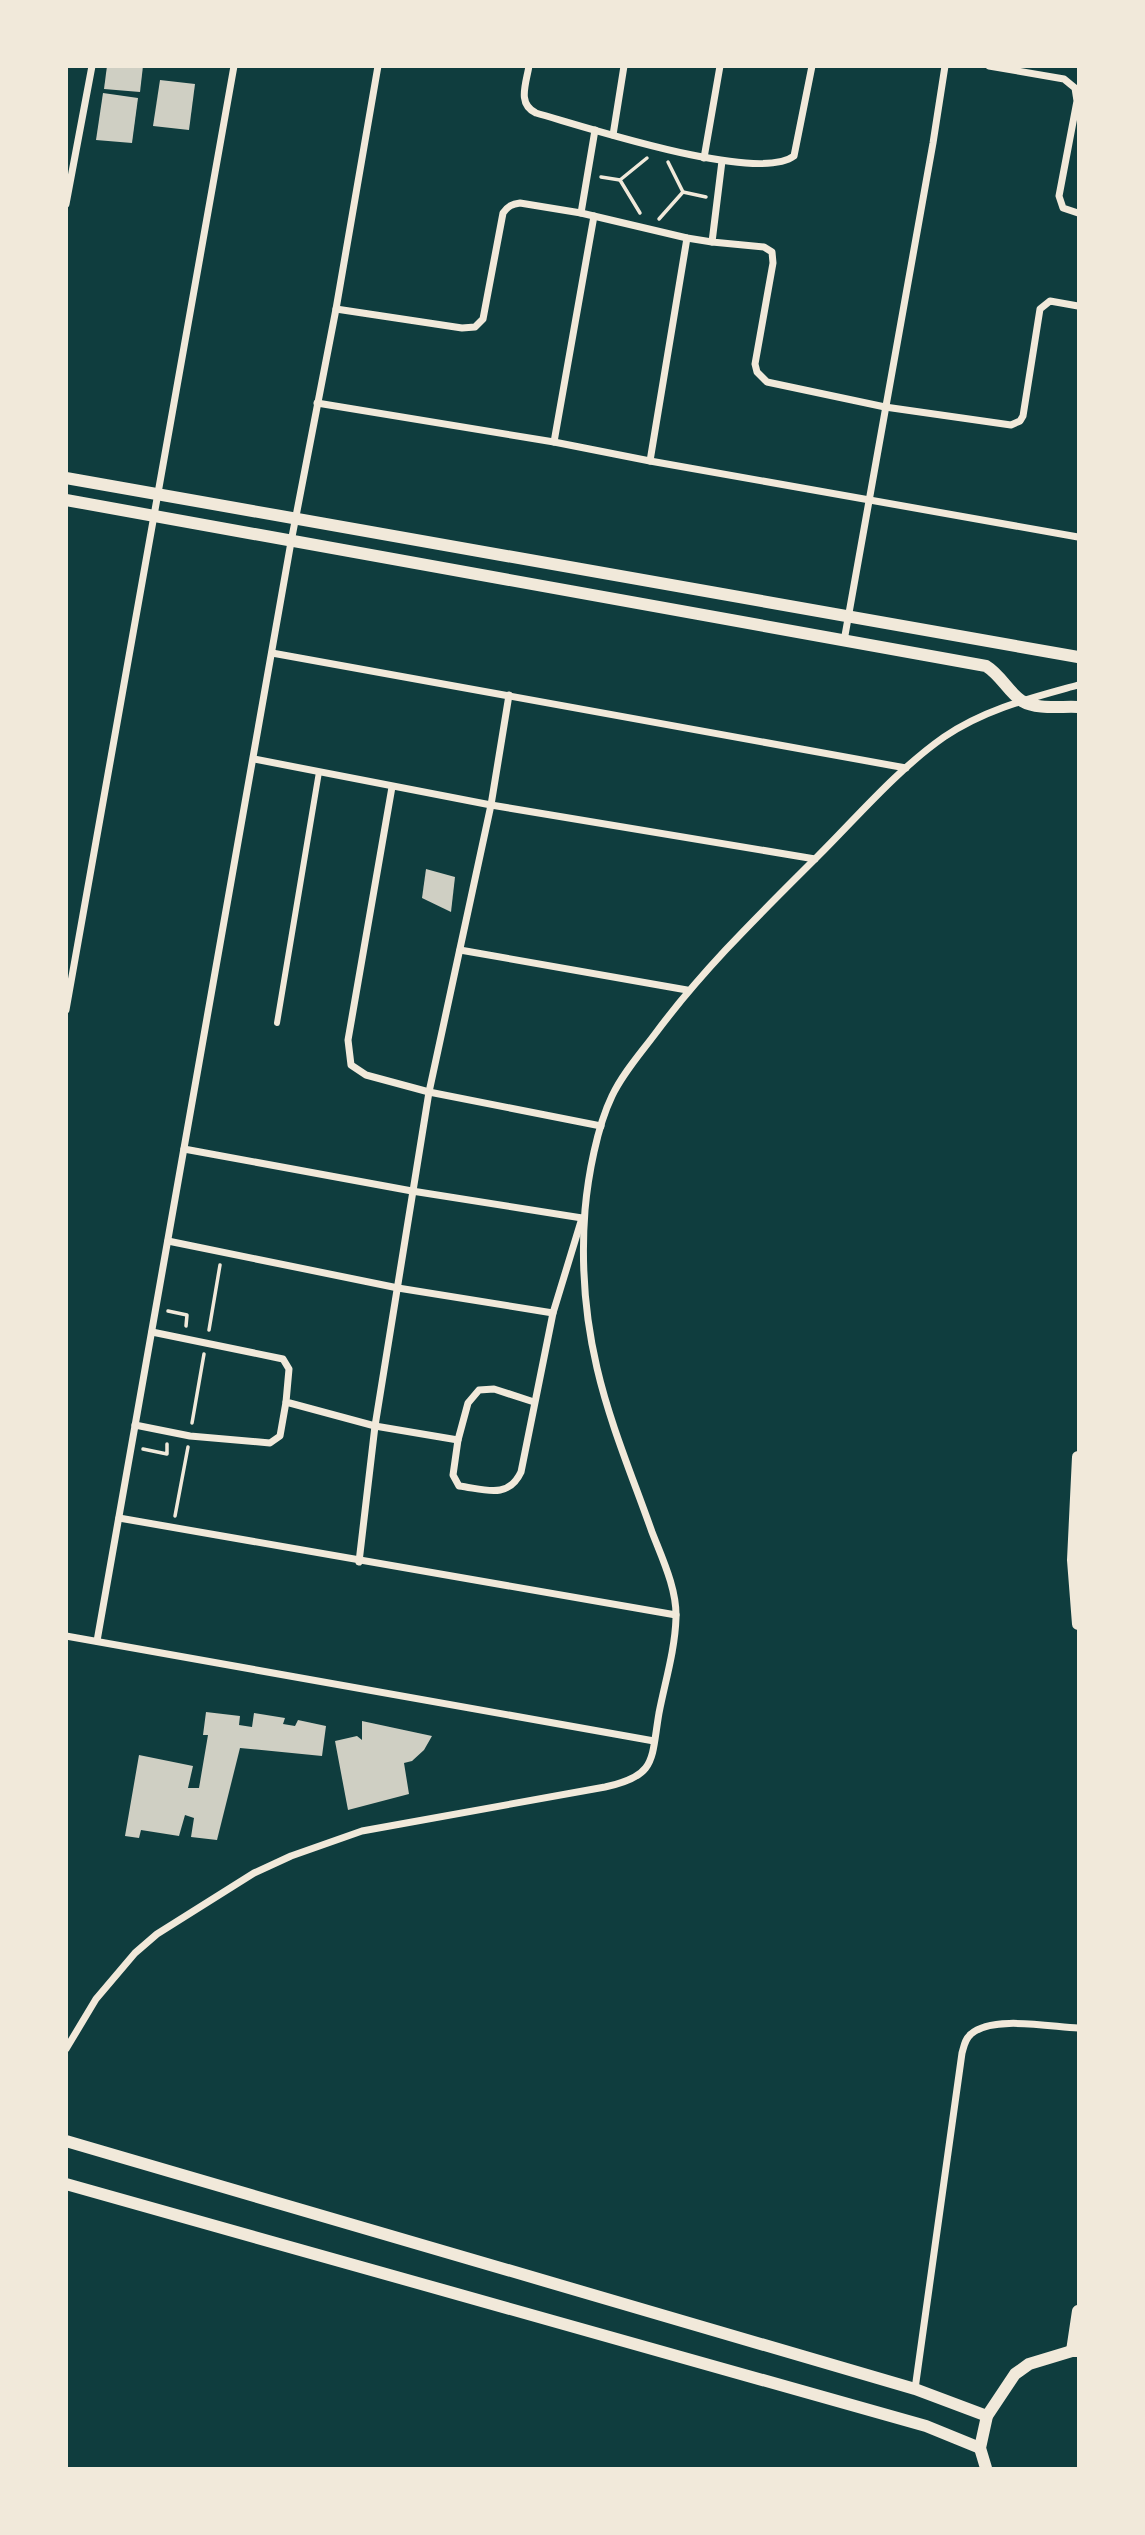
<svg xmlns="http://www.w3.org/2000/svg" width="1145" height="2535" viewBox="0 0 1145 2535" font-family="'PT Sans',sans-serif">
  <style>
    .building { fill: #cfcfc3 }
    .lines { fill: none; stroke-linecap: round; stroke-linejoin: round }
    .path { stroke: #f1e9da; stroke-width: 3.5 }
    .pedestrian { stroke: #f1e9da; stroke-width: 6 }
    .minor { stroke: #f1e9da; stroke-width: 7 }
    .tertiary { stroke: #f1e9da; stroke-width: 12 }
  </style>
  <rect width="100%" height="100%" fill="#0f3d3e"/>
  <!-- building -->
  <g class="building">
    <path d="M107,66H143L140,92L104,89Z"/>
    <path d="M160,80L195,84L189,130L153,126Z"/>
    <path d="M103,93L138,98L132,143L96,140Z"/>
    <path d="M426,869L455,877L451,912L422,898Z"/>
    <path d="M206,1712L240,1716L239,1725L252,1727L254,1713L285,1718L283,1724L295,1726L298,1720L326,1726L322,1756L240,1748L217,1840L191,1837L194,1818L185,1815L179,1836L141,1830L139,1838L125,1836L139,1755L193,1766L188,1788H199L208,1735H203Z"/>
    <path d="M362,1721L432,1736L424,1750L412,1761L404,1763L409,1794L348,1810L335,1741L357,1736L362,1740Z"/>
  </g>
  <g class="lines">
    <!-- path -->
    <g class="path">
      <path d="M668,162L683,192"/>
      <path d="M601,177L620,180"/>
      <path d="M640,213L620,180L647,158"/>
      <path d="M659,219L683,192L706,197"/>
      <path d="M168,1311L187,1315L186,1326"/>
      <path d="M209,1330L220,1265"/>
      <path d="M192,1423L204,1354"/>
      <path d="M143,1449L167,1454V1444"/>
      <path d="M175,1516L188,1447"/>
    </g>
    <!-- pedestrian -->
    <path class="pedestrian" d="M277,1023L319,772"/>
    <!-- minor -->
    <g class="minor">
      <path d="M529,66C526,84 517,104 536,113C583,126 757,184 794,156L812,66"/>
      <path d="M989,66L1064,79L1075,88L1077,101L1059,196L1063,208L1078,213"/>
      <path d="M613,135L624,66"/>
      <path d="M704,158L720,66"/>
      <path d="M722,161L712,242L764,247L772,252L773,263L755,364L757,372L767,382L885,407L1011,425L1020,421L1023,416L1040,309L1050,301L1078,306"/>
      <path d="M66,204L92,66"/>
      <path d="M581,213L595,130"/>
      <path d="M594,216L554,442L650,461L1078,537"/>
      <path d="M336,309L462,328L475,327L483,319L503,213C508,206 512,204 520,203L581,213L687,238L712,242"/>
      <path d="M317,403L554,442"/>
      <path d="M650,461L687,238"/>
      <path d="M844,641L933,143L945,66"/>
      <path d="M272,653L906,768"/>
      <path d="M254,759L491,805L815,859"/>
      <path d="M392,787L348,1040L351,1065L366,1075L429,1092L601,1126"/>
      <path d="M460,950L687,990"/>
      <path d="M66,1010L234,66"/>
      <path d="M184,1149L412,1191L582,1218"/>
      <path d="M168,1241L398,1288L553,1313"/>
      <path d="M152,1332L283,1359L289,1369L286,1402L375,1426L458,1440L453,1475L459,1486C484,1489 508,1500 521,1472L553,1313L582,1218"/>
      <path d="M135,1425L190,1436L270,1443L280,1436L286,1402"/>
      <path d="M458,1440L468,1403L479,1390L494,1389L534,1402"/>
      <path d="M119,1518L676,1615"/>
      <path d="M359,1562L375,1426L429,1092L491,805L509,695"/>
      <path d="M66,1636L654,1741"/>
      <path d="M97,1641L291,542L336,309L378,66"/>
      <path d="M66,2049L96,1999L135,1953L157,1934L254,1873L291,1856L362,1831L605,1787C657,1776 651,1760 659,1713C665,1682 675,1650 676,1618C677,1589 662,1558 652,1532C633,1478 610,1424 597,1368C585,1317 581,1262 585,1210C588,1176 597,1127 612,1096C623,1073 640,1054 655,1034C704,968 761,913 818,856C859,815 897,770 944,737C985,709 1031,698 1078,685"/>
      <path d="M915,2389L962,2053C964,2046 965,2039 971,2034C992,2015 1052,2027 1078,2028"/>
    </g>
    <!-- tertiary -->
    <g class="tertiary">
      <path d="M66,478L1078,657"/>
      <path d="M66,500L986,666C1001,675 1008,692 1022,701C1037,710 1062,706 1078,707"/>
      <path d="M1078,1457L1073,1560L1078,1624"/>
      <path d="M66,2141L915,2389L987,2416"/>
      <path d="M66,2184L926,2426L980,2448"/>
      <path d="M1072,2351L1078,2311"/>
      <path d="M986,2468L980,2448L987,2416L1015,2374L1029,2364L1072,2351H1078"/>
    </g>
  </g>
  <!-- border -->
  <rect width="1145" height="2535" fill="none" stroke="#f1e9da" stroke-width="136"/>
</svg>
